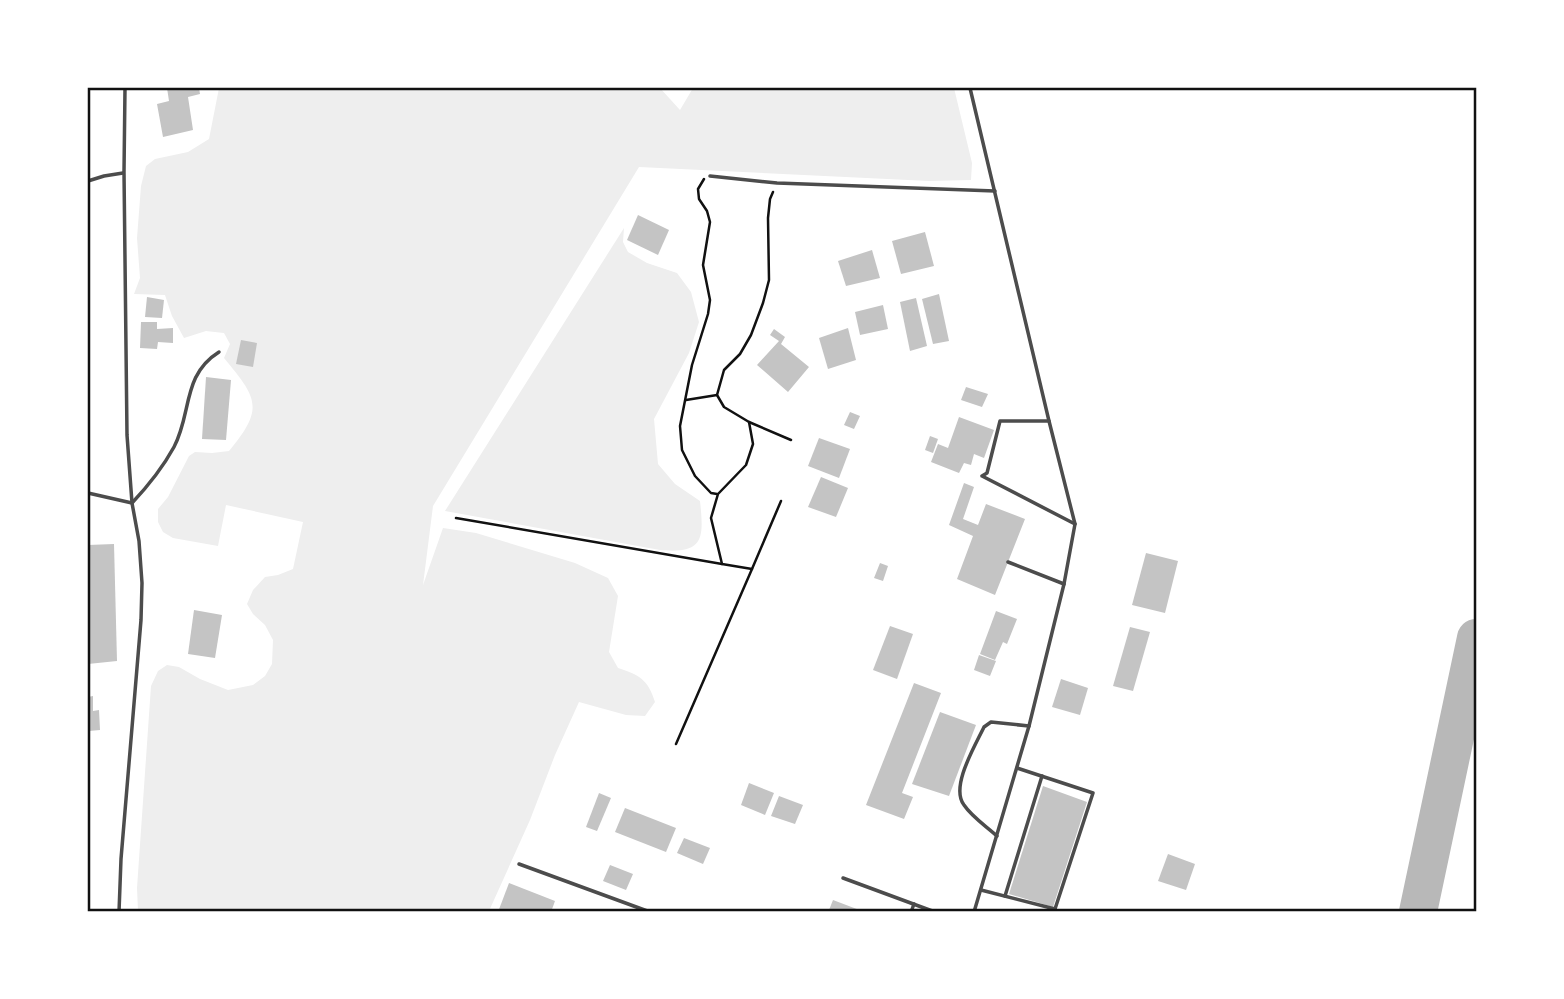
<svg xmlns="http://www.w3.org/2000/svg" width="1564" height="999" viewBox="0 0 1564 999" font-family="'Playfair Display',serif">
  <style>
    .green { fill: #eee }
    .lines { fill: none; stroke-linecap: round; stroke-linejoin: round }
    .taxiway { stroke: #b8b8b8; stroke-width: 38 }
    .building { fill: #c4c4c4 }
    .path { stroke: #111; stroke-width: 2.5 }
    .service { stroke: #4c4c4c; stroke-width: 3.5 }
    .neatline { fill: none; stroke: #111; stroke-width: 2.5 }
  </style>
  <rect width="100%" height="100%" fill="#fff"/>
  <!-- green -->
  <g class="green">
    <path d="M219,88H660L680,110L693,88H954L972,163L971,180L929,181L639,167L433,506L423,585L443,528L476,533L575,563L608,578L618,596L609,652L618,668C639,675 648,679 655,702L645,716L626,715L579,702L555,755L530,820L489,911H138L137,888L151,686L158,671L167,665L179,667L200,679L228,690L253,685L265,676L272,664L273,640L265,625L253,614L247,604L253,590L265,577L278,575L293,569L303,522L226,505L218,546L173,538L163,532L158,522V509L168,497L189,456L195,452L212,453L229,451C265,408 257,398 224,358L230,344L224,333L206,331L184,338L172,316L165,295L134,294L140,278L137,238L141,186L146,166L155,159L188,152L209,139Z"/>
    <path d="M624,228L623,242L628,252L647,263L677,273L691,292L699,322L689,353L654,419L658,464L675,484L700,501C704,539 704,554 660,550L445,511Z"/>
  </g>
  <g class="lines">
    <!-- taxiway -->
    <path class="taxiway" d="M1418,912L1476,638"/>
  </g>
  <!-- building -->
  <g class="building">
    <path d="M167,88H199L200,94L188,97L193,130L163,137L157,104L169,101Z"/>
    <path d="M638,215L669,230L658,255L627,240Z"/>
    <path d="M925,232L934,266L901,274L892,241Z"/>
    <path d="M872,250L880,278L846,286L838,261Z"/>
    <path d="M939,294L949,341L933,344L922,299Z"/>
    <path d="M147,297L164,300L162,318L145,317Z"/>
    <path d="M916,298L927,346L910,351L900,302Z"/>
    <path d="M883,305L888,329L860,335L855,312Z"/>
    <path d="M141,322H157V329L173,328V343L158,342L157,349L140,348Z"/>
    <path d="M848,328L856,360L828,369L819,338Z"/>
    <path d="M774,329L785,337L781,344L809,367L788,392L757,365L779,341L770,335Z"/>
    <path d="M241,340L257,343L253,367L236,364Z"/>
    <path d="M206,377L231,380L226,440L202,439Z"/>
    <path d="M966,387L988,394L982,407L961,400Z"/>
    <path d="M850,412L860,416L854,429L844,425Z"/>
    <path d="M959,417L994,430L984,458L974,454L971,465L964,463L959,473L931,462L938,444L948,448Z"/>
    <path d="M930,436L938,439L933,453L925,450Z"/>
    <path d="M819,438L850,449L839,478L808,466Z"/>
    <path d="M821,477L848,488L836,517L808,507Z"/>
    <path d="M964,483L974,487L963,519L978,525L986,504L1025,519L995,595L957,579L973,536L949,525Z"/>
    <path d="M114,544L117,661L88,664V545Z"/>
    <path d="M1146,553L1178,561L1165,613L1132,605Z"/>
    <path d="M880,563L888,566L883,581L874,578Z"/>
    <path d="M194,610L222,615L215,658L188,654Z"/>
    <path d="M996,611L1017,619L1007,644L1003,642L995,660L980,654Z"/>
    <path d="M890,626L913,634L897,679L873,670Z"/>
    <path d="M1130,627L1150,632L1133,691L1113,686Z"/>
    <path d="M979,655L996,661L990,676L974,670Z"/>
    <path d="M1061,679L1088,688L1080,715L1052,707Z"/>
    <path d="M914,683L941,693L902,793L913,797L904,819L866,805Z"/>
    <path d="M93,696V711L99,710L100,730L89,731L88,697Z"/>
    <path d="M940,712L976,725L949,796L912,784Z"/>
    <path d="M749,783L774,793L765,815L741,805Z"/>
    <path d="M1043,786L1087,802L1053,907L1009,894Z"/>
    <path d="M599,793L611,798L597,831L586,827Z"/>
    <path d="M779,796L803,805L795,824L771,816Z"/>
    <path d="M625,808L676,828L666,852L615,832Z"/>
    <path d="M684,838L710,848L703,864L677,853Z"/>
    <path d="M1168,854L1195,864L1186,890L1158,881Z"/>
    <path d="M610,865L633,874L626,890L603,881Z"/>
    <path d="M509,883L555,901L551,912H498Z"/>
    <path d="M833,900L862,911V912H833L829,910Z"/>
  </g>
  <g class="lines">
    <!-- path -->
    <g class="path">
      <path d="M704,179L698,189L699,199L707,211L710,222L703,265L710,300L708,314L692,365L680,426L682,450L695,476L711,493L717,494"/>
      <path d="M773,192L770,199L768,218L769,280L763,303L751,335L740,354L724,370L717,395L724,407L749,422L791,440"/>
      <path d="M686,400L717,395"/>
      <path d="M456,518L722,564"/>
      <path d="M752,569L781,501"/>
      <path d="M676,744L752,569L722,564L711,518L718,494L746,465L753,444L749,422"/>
    </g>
    <!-- service -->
    <g class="service">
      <path d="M970,88L1049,421L1075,524L1064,584L1029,726L974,912"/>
      <path d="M710,176L777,183L995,191"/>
      <path d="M88,181L104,176L123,173"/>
      <path d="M1049,421H1000L987,473L982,476L1075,524"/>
      <path d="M88,493L132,503C148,486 163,467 174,447C192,413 182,375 219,352"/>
      <path d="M1008,562L1064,584"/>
      <path d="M1017,768L1093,793L1054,912"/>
      <path d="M997,836C986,826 972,817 964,805C950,787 975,746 984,727L991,722L1029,726"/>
      <path d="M519,864L650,912"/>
      <path d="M843,878L935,912"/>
      <path d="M981,890L1055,909"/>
      <path d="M1005,896L1042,776"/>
      <path d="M119,912L121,859L141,620L142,583L139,541L132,503L127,435L124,172L125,88"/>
      <path d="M911,912L914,904"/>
    </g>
  </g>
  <!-- border -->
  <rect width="1564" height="999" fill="none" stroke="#ffffff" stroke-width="178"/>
  <rect x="89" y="89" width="1386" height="821" class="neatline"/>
</svg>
